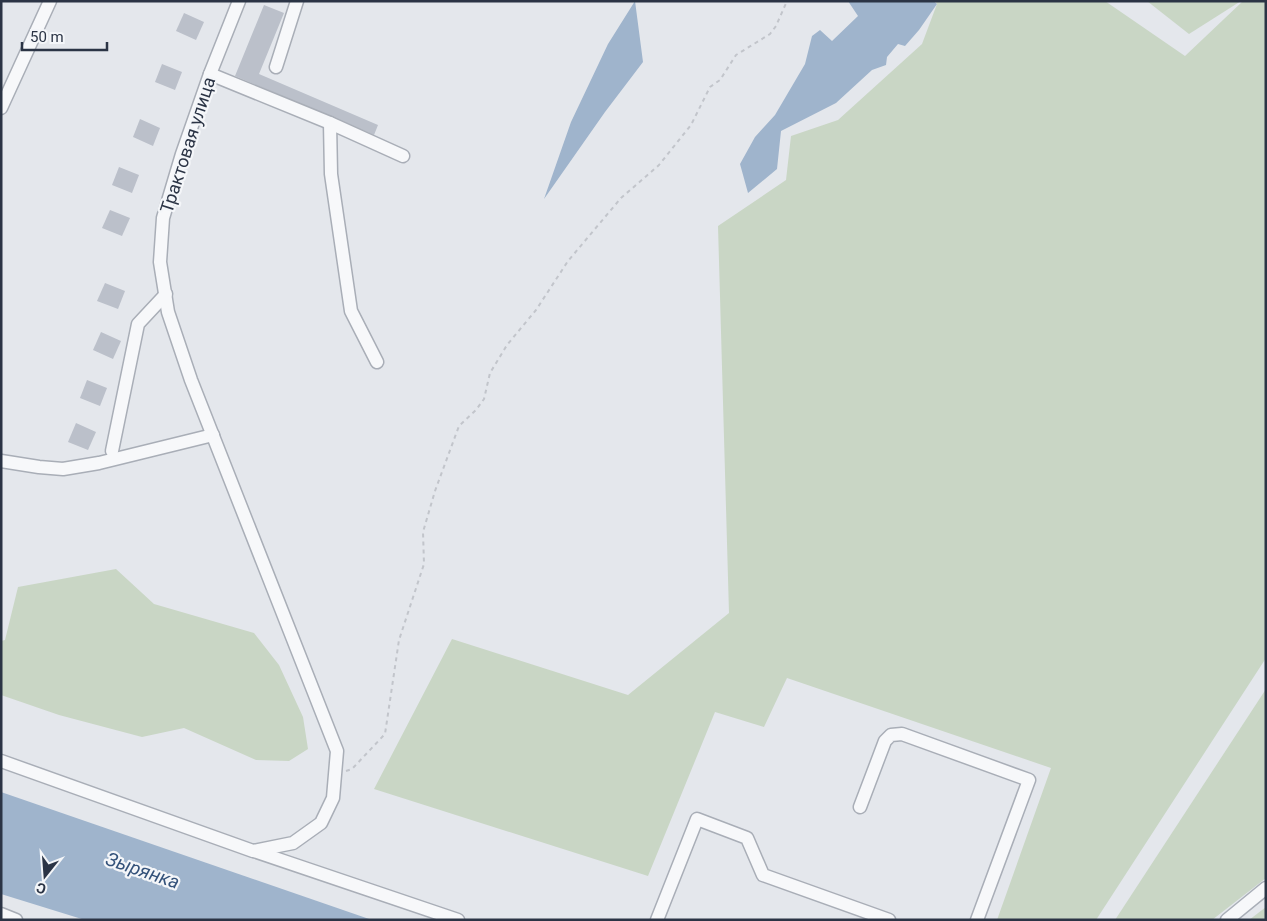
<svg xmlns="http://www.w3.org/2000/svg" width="1267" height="921" viewBox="0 0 1267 921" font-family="Roboto,sans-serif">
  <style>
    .green { fill: #c9d6c5 }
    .water { fill: #9fb4cc }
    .building { fill: #bbc0ca }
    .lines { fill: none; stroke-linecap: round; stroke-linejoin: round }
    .minor-casing { stroke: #a9aeb7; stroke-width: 15 }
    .path { stroke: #c2c5cb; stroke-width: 2; stroke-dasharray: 4 4; stroke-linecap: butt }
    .minor { stroke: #f7f8fa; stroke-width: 12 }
    .labels { text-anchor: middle; stroke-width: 4.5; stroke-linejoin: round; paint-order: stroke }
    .street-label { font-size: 18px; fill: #2b3445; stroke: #f4f6f9 }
    .water-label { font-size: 19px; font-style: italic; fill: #34527a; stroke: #f4f6f9 }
  </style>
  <rect width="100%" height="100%" fill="#e4e7ec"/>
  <!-- green -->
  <g class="green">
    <path d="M935,1H1105L1185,56L1243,1H1266V658L1096,920H997L1051,768L787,678L764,727L715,712L648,876L374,789L452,639L628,695L729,613L718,226L786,180L791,136L838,120L922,44L937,4Z"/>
    <path d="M1147,1H1241L1189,34Z"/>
    <path d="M116,569L154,604L254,633L279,665L303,717L308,749L289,761L256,760L184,728L142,737L59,715L1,695V641L5,640L18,587Z"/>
    <path d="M1266,689V878L1212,920H1115Z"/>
    <path d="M1266,907V920H1249Z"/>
  </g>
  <!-- water -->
  <g class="water">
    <path d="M635,1L643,62L605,112L544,199L571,122L608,44Z"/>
    <path d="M848,1H934L937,4L919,30L905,46L898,44L887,57L886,65L872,70L836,103L781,131L777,169L748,193L740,164L755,137L775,115L805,64L812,36L820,30L832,41L858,16Z"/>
    <path d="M1,792L372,920H85L1,894Z"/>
  </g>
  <!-- building -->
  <g class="building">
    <path d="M264,5L284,13L259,74L378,125L374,135L235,76Z"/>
    <path d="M184,13L204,22L196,40L176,31Z"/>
    <path d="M162,64L182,72L175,90L155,82Z"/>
    <path d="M140,119L160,128L153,146L133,137Z"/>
    <path d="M119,167L139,175L132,193L112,185Z"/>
    <path d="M110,210L130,218L122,236L102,228Z"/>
    <path d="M105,283L125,291L118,309L97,301Z"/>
    <path d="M101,332L121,341L113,359L93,350Z"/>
    <path d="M87,380L107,388L100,406L80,398Z"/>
    <path d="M76,423L96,432L88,450L68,442Z"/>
  </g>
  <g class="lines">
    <!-- minor casing -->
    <g class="minor-casing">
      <g id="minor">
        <path d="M276,67L297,1"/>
        <path d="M210,74L330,123L403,156"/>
        <path d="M1,108L50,1"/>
        <path d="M330,123L331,174L351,311L377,362"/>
        <path d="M112,451L138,324L166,294"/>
        <path d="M1,461L39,467L63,469L99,463L213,435"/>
        <path d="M1,761L253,851L293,843L321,823L333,798L337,751L191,380L168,312L160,262L163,218L182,154L210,74L239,1"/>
        <path d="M860,807L885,741L891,735L902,734L1029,780L977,920"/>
        <path d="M254,851L458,920"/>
        <path d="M1,914L16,920"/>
        <path d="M657,920L697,819L747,838L763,875L889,920"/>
        <path d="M1227,920L1266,888"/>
      </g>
    </g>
    <!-- path -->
    <path class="path" d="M346,771L352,769L385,734L399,640L424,564L423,532L435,491L459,426L476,410L484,399L490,373L507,345L536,310L568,261L621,198L659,165L691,125L710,87L720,80L736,55L770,34L776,26L787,1"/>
    <!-- minor -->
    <use href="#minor" class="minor"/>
  </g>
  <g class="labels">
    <!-- street labels -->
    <g class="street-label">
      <text transform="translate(188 145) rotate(-72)" y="6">Трактовая улица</text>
    </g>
    <!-- water labels -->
    <g class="water-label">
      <text transform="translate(143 870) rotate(19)" y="7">Зырянка</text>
    </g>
  </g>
  <!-- border -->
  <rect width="1267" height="921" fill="none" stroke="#2b3445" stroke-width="5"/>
  <!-- north arrow -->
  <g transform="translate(45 876) rotate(197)" stroke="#f4f6f9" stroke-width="4" paint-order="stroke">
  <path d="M0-4L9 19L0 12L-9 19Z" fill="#2b3445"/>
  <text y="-8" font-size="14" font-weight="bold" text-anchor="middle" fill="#2b3445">С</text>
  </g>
  <!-- scale -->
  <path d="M22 42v8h85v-8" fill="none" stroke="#2b3445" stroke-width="2.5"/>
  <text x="30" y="42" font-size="15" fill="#2b3445" stroke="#f4f6f9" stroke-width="4" paint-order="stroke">50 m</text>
</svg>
